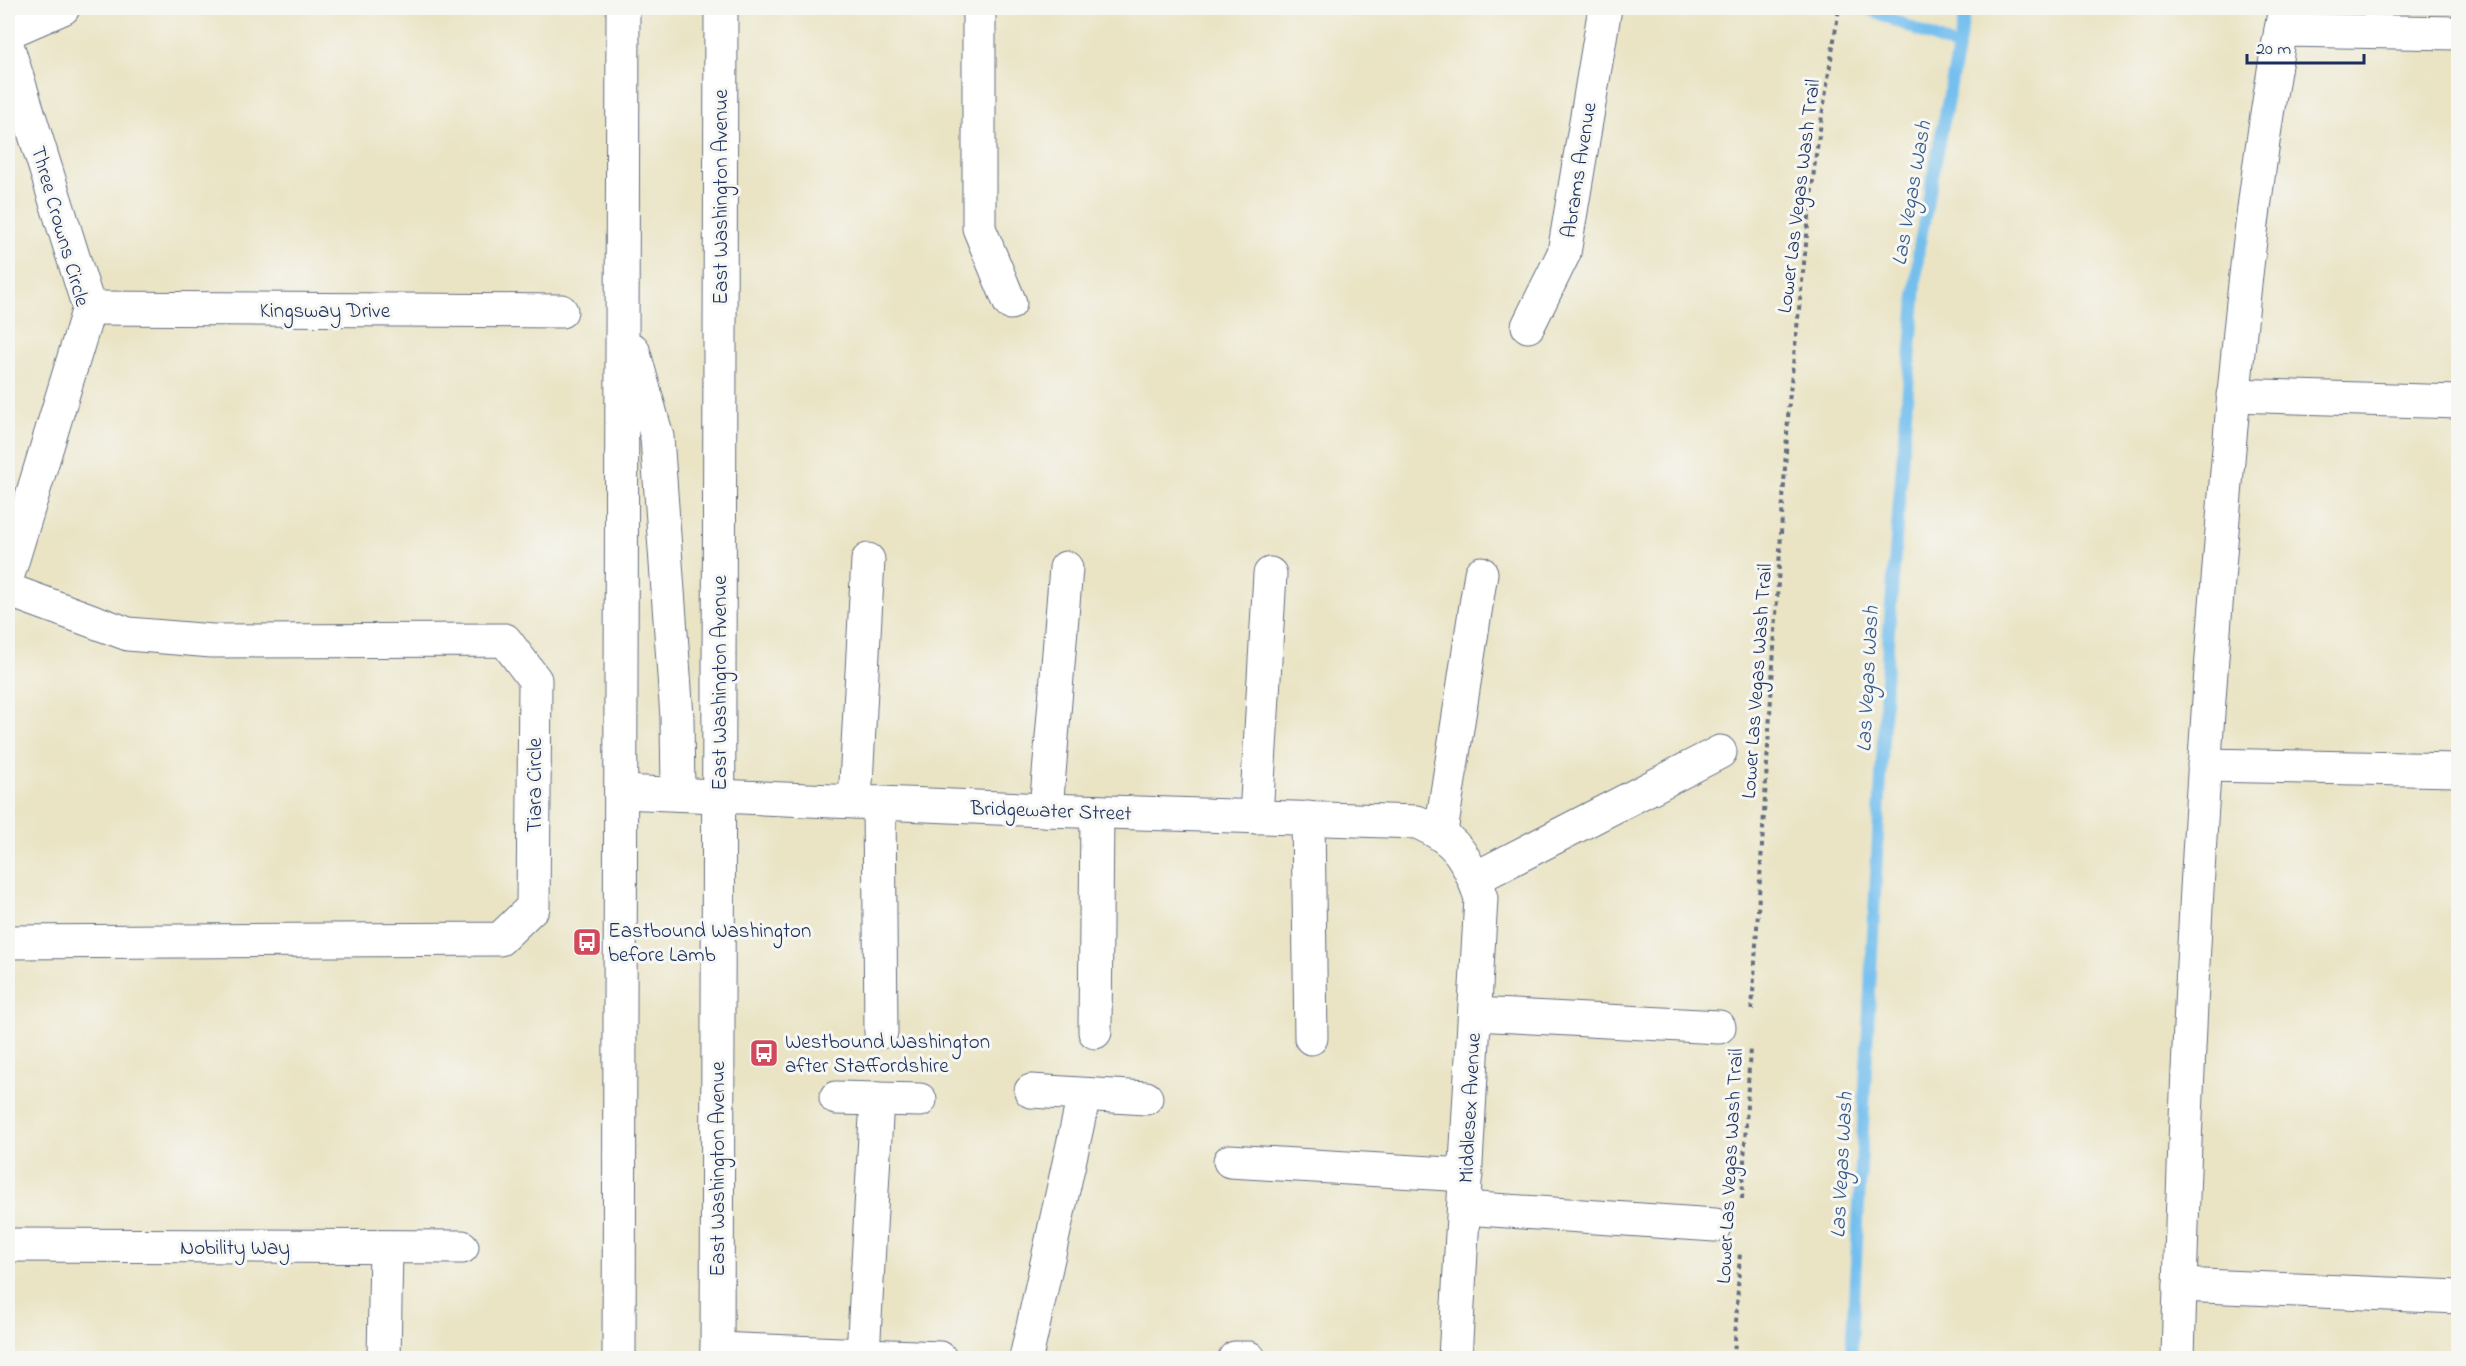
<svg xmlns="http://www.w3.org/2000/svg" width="2466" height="1366" viewBox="0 0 2466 1366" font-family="'Indie Flower',sans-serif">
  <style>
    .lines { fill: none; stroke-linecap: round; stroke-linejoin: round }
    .stream { stroke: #75bfee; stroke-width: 12 }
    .minor-casing { stroke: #636e82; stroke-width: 35 }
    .major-casing { stroke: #636e82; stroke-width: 35 }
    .path { stroke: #636e82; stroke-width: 4; stroke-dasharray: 4.5 4.5; stroke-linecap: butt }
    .minor { stroke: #fff; stroke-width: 33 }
    .major { stroke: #fff; stroke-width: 33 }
    .labels { text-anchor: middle; stroke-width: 6; stroke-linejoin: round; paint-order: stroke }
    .street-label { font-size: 21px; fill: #1b2f5e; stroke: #f6f6f2 }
    .poi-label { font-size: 21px; fill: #1b2f5e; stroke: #f6f6f2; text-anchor: start }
    .water-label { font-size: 22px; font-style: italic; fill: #365a89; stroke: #f6f6f2 }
  </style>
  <rect width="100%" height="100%" fill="#f6f6f2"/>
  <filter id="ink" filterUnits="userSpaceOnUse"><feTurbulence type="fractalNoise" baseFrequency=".0167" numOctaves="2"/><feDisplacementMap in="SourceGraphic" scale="12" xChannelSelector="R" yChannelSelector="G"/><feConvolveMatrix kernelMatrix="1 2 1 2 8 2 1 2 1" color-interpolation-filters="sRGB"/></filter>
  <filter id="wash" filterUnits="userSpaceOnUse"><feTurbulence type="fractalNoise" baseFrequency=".008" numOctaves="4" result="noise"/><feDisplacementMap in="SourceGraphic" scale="24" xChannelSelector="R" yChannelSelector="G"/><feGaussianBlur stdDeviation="1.35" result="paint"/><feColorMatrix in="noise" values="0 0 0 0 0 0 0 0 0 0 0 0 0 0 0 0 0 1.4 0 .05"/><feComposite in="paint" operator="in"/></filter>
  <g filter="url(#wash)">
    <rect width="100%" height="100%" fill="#eae4c5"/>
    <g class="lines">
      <!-- stream -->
      <g class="stream">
        <path d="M1867,8L1958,48"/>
        <path d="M1851,1358L1888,643L1919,247L1966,8"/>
      </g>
    </g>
  </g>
  <g filter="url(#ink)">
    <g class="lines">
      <!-- minor casing -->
      <g class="minor-casing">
        <g id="minor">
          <path d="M979,8V228L1010,303"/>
          <path d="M2281,30L2458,33"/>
          <path d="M8,32L63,8"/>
          <path d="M8,48L89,308L8,575"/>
          <path d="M89,308L561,311"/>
          <path d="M1528,326L1564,253L1605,8"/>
          <path d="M2233,395L2458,402"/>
          <path d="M8,590L128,634L212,641L505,640L535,680L533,907L500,939L8,942"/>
          <path d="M2204,765L2458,770"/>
          <path d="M621,792L1046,810L1417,822C1459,840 1466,857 1481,898L1455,1358"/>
          <path d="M855,802L868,560"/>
          <path d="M879,803L881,1032"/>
          <path d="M1046,810L1066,568"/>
          <path d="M1256,817L1270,574"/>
          <path d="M1308,818L1311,1038"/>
          <path d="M1441,832L1481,573"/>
          <path d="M1474,879L1720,752"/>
          <path d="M1475,1014L1719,1027"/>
          <path d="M1095,1032L1097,812"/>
          <path d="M1031,1091L1146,1098"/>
          <path d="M836,1098L920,1100"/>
          <path d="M1230,1161L1466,1175"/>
          <path d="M1464,1208L1715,1225"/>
          <path d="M8,1245L462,1247"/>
          <path d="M2180,1285L2458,1297"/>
          <path d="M717,1349L940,1358"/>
          <path d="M863,1355L877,1099"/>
          <path d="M384,1358L386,1248"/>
          <path d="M1026,1358L1084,1095"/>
          <path d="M1235,1358H1249"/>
          <path d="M2178,1358C2185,1091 2198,822 2220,555C2235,372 2251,189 2285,8"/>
        </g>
      </g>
      <!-- major casing -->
      <g class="major-casing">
        <g id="major">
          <path d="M633,350L657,437L677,717L678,794"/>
          <path d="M619,1358L623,8"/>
          <path d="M717,1358L721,8"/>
        </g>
      </g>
      <!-- path -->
      <g class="path">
        <path d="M1752,1010L1789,402L1815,161L1839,8"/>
        <path d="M1742,1199L1750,1048"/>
        <path d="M1734,1358L1740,1252"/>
      </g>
      <!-- minor -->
      <use href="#minor" class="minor"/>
      <!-- major -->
      <use href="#major" class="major"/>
    </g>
  </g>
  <!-- icons -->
  <defs>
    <g id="bus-square" transform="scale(1.5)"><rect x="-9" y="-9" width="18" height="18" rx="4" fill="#d1495b" stroke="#f6f6f2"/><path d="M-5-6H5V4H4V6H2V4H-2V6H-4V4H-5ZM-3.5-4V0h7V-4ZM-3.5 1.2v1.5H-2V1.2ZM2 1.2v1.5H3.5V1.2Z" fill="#fff"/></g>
  </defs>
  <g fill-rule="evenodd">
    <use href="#bus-square" x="587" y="942"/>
    <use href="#bus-square" x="764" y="1053"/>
  </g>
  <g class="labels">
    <!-- street labels -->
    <g class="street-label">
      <text transform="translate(1578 170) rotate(-81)" y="7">Abrams Avenue</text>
      <text transform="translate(1798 196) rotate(-83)" y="7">Lower Las Vegas Wash Trail</text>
      <text transform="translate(720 197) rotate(-90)" y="7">East Washington Avenue</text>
      <text transform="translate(61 226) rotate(74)" y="7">Three Crowns Circle</text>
      <text x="325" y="317">Kingsway Drive</text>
      <text transform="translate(1756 681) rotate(-86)" y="7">Lower Las Vegas Wash Trail</text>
      <text transform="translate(719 683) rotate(-90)" y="7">East Washington Avenue</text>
      <text transform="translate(534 785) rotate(-90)" y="7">Tiara Circle</text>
      <text transform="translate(1051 810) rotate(2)" y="7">Bridgewater Street</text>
      <text transform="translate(1469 1108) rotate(-87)" y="7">Middlesex Avenue</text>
      <text transform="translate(1729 1166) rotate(-87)" y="7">Lower Las Vegas Wash Trail</text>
      <text transform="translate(717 1169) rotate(-90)" y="7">East Washington Avenue</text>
      <text x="235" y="1254">Nobility Way</text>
    </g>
    <!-- poi labels -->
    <g class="poi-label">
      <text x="608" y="937">Eastbound Washington<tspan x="608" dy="24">before Lamb</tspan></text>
      <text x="785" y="1048">Westbound Washington<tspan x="785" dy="24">after Staffordshire</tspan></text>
    </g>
    <!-- water labels -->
    <g class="water-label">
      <text transform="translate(1910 193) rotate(-80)" y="8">Las Vegas Wash</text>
      <text transform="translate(1866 679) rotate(-87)" y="8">Las Vegas Wash</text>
      <text transform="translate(1840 1165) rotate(-87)" y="8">Las Vegas Wash</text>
    </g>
  </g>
  <!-- margin -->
  <rect width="2466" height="1366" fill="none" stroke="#f6f6f2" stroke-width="30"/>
  <!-- scale -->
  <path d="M2247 54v9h117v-9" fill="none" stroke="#1b2f5e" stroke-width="3"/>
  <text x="2256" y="54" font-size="18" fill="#1b2f5e" stroke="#f6f6f2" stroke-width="4.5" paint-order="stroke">20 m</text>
</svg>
